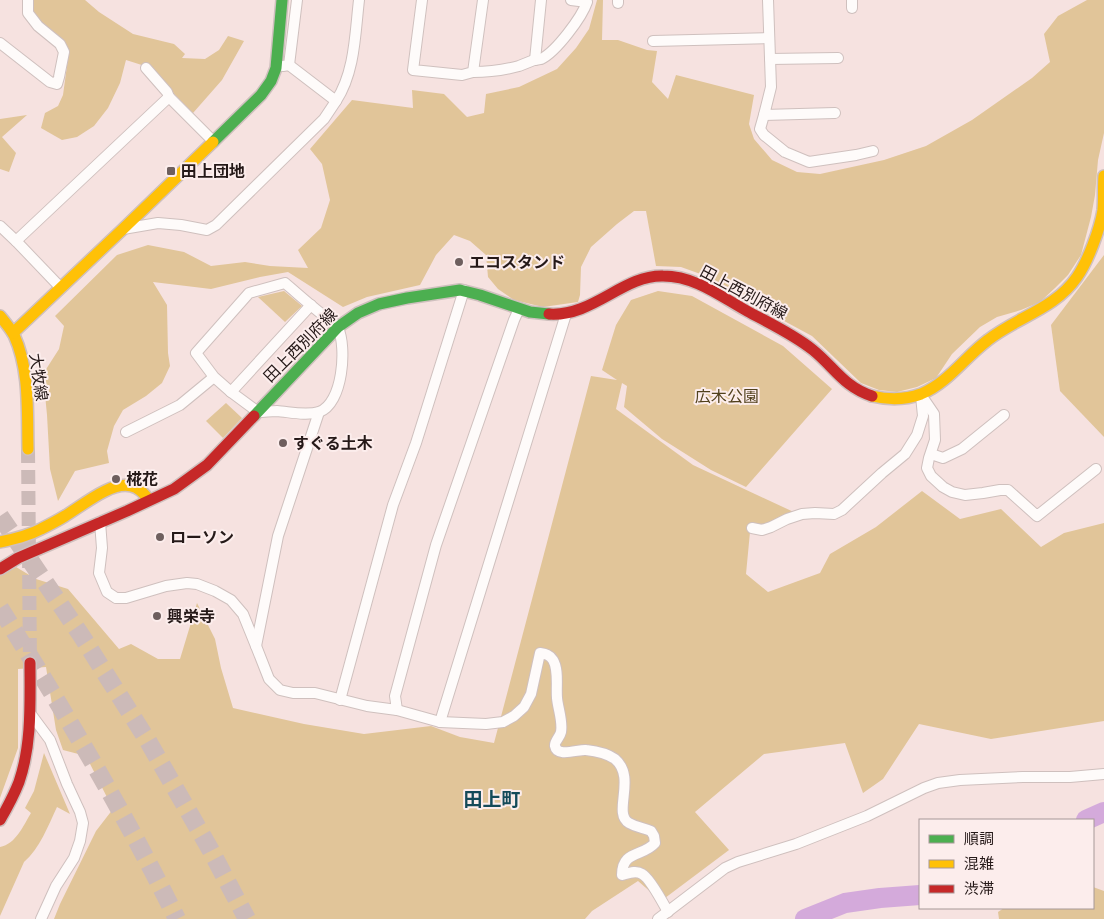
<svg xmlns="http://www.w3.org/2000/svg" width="1104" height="919" viewBox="0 0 1104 919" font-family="Montserrat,'Noto Sans JP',sans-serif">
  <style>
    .green { fill: #e1c599 }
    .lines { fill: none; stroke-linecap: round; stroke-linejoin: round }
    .river { stroke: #d4aadb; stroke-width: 20 }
    .secondary-tunnel { stroke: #ccbab8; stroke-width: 14; stroke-dasharray: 14 7; stroke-linecap: butt }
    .highway-tunnel { stroke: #ccbab8; stroke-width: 18; stroke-dasharray: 18 9; stroke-linecap: butt }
    .street-casing { stroke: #cfc0be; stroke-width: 12 }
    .fast-casing { stroke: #cfc0be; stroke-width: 14 }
    .slow-casing { stroke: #cfc0be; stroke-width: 14 }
    .jam-casing { stroke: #cfc0be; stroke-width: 14 }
    .street { stroke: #fefbfa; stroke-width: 10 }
    .fast { stroke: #4caf50; stroke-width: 11 }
    .slow { stroke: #ffc107; stroke-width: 11 }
    .jam { stroke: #c62828; stroke-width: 11 }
    .poi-dot { fill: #6e5f5e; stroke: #fcedec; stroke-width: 2 }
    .labels { text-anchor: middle; stroke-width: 4; stroke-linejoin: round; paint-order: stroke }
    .poi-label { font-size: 16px; font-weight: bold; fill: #251918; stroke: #fcedec; text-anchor: start }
    .street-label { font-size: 16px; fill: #251918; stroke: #fcedec }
    .park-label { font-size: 16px; fill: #51411c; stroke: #fcedec }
    .quarter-label { font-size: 19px; font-weight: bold; fill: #144a59; stroke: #fcedec }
  </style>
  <rect width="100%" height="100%" fill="#f6e2e0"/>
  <!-- green -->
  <g class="green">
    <path d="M32,0H85L99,12L133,34L174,44L185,54L182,58L205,59L219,50L228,36L244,41L222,80L193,113L148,67L126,60L120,83L108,108L94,126L77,137L62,140L41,128L45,113L58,106L63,95L69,51L61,39L31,13Z"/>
    <path d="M597,0H603L602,40H618L647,50L657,51L652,82L668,99L676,75L754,95L749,124L754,139L772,160L797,172L820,174L884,160L926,146L972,120L1032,78L1050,62L1044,34L1058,16L1087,0H1104V133L1098,160L1095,195L1091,217L1081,255L1068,275L1055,288L1040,302L1021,310L997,317L980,327L952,354L936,378L917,387L897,392L879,390L861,383L812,336L747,301L706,276L681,267L656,266L646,211H634L617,224L591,247L581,267L580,295L578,302L543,307L514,300L498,289L488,277L486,255L470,241L454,235L436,255L420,285L367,297L343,307L288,272L260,277L211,289L153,282L167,305L168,353L170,366L162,383L146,396L123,410L114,426L107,451L109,463L75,471L58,501L50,469L47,415L43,374L59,349L64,326L55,316L117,255L148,245L184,252L211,266L245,262L270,266L308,268L298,250L321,228L330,200L322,164L310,149L352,100L413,108L412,90L444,94L467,117L484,113L486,94L519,87L557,69L576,48L589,29Z"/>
    <path d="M27,115L2,137L16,153L9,172L0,169V119Z"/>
    <path d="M1104,255V437L1060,391L1051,325Z"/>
    <path d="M284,291L302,306L285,322L258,297Z"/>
    <path d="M658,291L692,296L783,346L832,389L746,487L711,470L662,439L624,407L627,386L622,383L616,409L693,465L798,514L750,532L746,574L768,592L820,573L830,554L876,527L922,491L960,519L1001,509L1041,547L1064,533L1104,523V721L991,739L919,724L883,779L863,793L845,743L764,754L695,812L729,850L661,901L638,881L592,911L585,919H54L60,904L96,831L113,809L86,756L63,750L56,730L46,667L18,669V748L0,798V576L16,567L36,579L68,589L119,649L131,644L158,659H180L197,603L215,639L221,668L233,708L304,724L364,734L431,726L460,737L494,743L591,376L617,380L602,370L616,325L631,300Z"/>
    <path d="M226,403L242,418L223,438L206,421Z"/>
    <path d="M44,753L70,814L57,807C48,826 40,848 24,862L0,916V847C16,844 23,826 31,813L25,808L34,791Z"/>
    <path d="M1093,887L1104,891V919H999L998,912L1004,908H1093Z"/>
  </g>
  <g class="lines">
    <!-- river -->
    <g class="river">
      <path d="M1086,820L1104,812"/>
      <path d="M805,919L845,903L880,898L920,895"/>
    </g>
    <!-- secondary-tunnel -->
    <path class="secondary-tunnel" d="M28,449L30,663"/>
    <!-- highway-tunnel -->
    <g class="highway-tunnel">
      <path d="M0,516L81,635L148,741L210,849L247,919"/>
      <path d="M0,608C63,709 124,812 177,919"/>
    </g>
    <!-- street casing -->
    <g class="street-casing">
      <g id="street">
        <path d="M422,0L413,70L462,75L473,72L483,0"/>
        <path d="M618,0V3"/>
        <path d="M768,0L771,87L764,115L835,113"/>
        <path d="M852,0V8"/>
        <path d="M653,41L769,38"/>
        <path d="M0,43L50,82L57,84L59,77L64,52L60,44L38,26L28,13V0"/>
        <path d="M770,59L838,58"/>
        <path d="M535,60L541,0"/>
        <path d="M289,65L336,101C355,72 355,34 359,0"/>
        <path d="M283,66L289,65L297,0"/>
        <path d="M146,68L167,92L169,97"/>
        <path d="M473,72C489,72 504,70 519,66C524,64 529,62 534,60C535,60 540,59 541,59C556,52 582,17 587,2L571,0"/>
        <path d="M764,115L760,129L764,135L785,152L809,162L856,155L873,151"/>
        <path d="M0,226L16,241L61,288"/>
        <path d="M123,229L158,223L181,225L207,230L216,225L324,119L336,101"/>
        <path d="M16,241L169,97L213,141"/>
        <path d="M231,392L311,305"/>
        <path d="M921,395L934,414L935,440L929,458L927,468L931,476L943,487L952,492L965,495L983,493L1000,490H1008L1037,516L1096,469"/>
        <path d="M126,432L180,405L214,377L231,392L258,412C264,412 271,411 277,411C290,412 306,416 319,412C343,404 347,347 338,328C336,323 328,319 323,315C310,305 298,294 285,283L249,293L196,353L214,377"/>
        <path d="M931,454L943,458L962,449L1004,415"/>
        <path d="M100,522L102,548L99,573L107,592L116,598H126L166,586L187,583L197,584L215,591L231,600L243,614L256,646L269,679L280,690L293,693H315L367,706L397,710L395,696L436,545L514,320L519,309"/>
        <path d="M752,528L762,530L771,527L787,519L802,514L815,513L834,514L842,510L882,473L905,454L917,435L923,416L921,396"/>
        <path d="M256,646L278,536L319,412"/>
        <path d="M340,700L393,505L416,443L464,290"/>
        <path d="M397,710L440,722L486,724L503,722L514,716L524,707L531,694L540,653C546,654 550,655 553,660C559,670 556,686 557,698C558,709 563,721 561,732C560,737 554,742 555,746C557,758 579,749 586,750C595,751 608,754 615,759C637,778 612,813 629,823C636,827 644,828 651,831L654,836L655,843C643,857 622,850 622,875C629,873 636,870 642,874C650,878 663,903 668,912"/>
        <path d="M30,713L50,740L67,784L80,812L83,823L80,841L74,858L56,886L41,919"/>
        <path d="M440,722L566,314"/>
        <path d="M658,919L725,868L738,862L796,844L867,816L924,788L938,783L960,780L1023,777H1070L1104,774"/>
      </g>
    </g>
    <!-- fast casing -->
    <g class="fast-casing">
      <g id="fast">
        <path d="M213,142L261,95L271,81L276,68L282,0"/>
        <path d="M254,416L338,327L358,313L379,304L407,298L460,290L480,295L530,312L549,314"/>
      </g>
    </g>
    <!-- slow casing -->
    <g class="slow-casing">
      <g id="slow">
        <path d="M0,316C5,322 10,328 14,335C30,370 27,411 28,449"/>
        <path d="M13,333L123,229L213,142"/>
        <path d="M872,396C889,400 905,400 921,394C948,383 965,357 988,340C1017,317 1055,309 1077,277C1088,261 1100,229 1103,210C1104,199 1103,187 1104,176"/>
        <path d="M0,542C14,539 28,536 41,529C49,525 57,521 65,516C82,506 111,481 131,486C140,488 144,494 149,500"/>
      </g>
    </g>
    <!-- jam casing -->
    <g class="jam-casing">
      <g id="jam">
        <path d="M549,314C593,317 623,275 663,276C695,276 720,296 747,311C769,323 793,334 813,350C834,367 844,387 872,396"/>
        <path d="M0,569L18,558L127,511L174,489L207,465L254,416"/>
        <path d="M0,820C7,808 14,795 19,782C32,744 30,703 30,663"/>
      </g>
    </g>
    <!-- street -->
    <use href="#street" class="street"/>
    <!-- fast -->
    <use href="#fast" class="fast"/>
    <!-- slow -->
    <use href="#slow" class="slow"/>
    <!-- jam -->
    <use href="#jam" class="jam"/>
  </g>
  <!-- markers -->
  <g class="poi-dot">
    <rect x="166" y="166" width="10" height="10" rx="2.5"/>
    <circle cx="459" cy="262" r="5"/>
    <circle cx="283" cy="443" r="5"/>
    <circle cx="116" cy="479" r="5"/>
    <circle cx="160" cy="537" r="5"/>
    <circle cx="157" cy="616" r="5"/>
  </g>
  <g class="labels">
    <!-- poi labels -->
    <g class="poi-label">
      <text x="181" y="177">田上団地</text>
      <text x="469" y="268">エコスタンド</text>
      <text x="293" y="449">すぐる土木</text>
      <text x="126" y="485">椛花</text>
      <text x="170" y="543">ローソン</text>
      <text x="167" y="622">興栄寺</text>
    </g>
    <!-- street labels -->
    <g class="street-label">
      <text transform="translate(744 292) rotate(28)" y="6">田上西別府線</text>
      <text transform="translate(300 345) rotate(-45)" y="6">田上西別府線</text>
      <text transform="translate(39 377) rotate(82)" y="6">大牧線</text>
    </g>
    <!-- park labels -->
    <g class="park-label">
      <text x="727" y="402">広木公園</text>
    </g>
    <!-- quarter labels -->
    <g class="quarter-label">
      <text x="492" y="806">田上町</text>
    </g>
  </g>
  <!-- legend -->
  <rect x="919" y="819" width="175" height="90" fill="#fcedec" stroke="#a69897"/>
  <rect x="929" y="835" width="25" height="8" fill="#4caf50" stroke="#a69897"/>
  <text x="964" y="844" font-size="15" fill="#251918">順調</text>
  <rect x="929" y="860" width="25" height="8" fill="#ffc107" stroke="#a69897"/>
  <text x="964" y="869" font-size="15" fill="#251918">混雑</text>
  <rect x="929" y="885" width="25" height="8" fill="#c62828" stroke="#a69897"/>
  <text x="964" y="894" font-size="15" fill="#251918">渋滞</text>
</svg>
